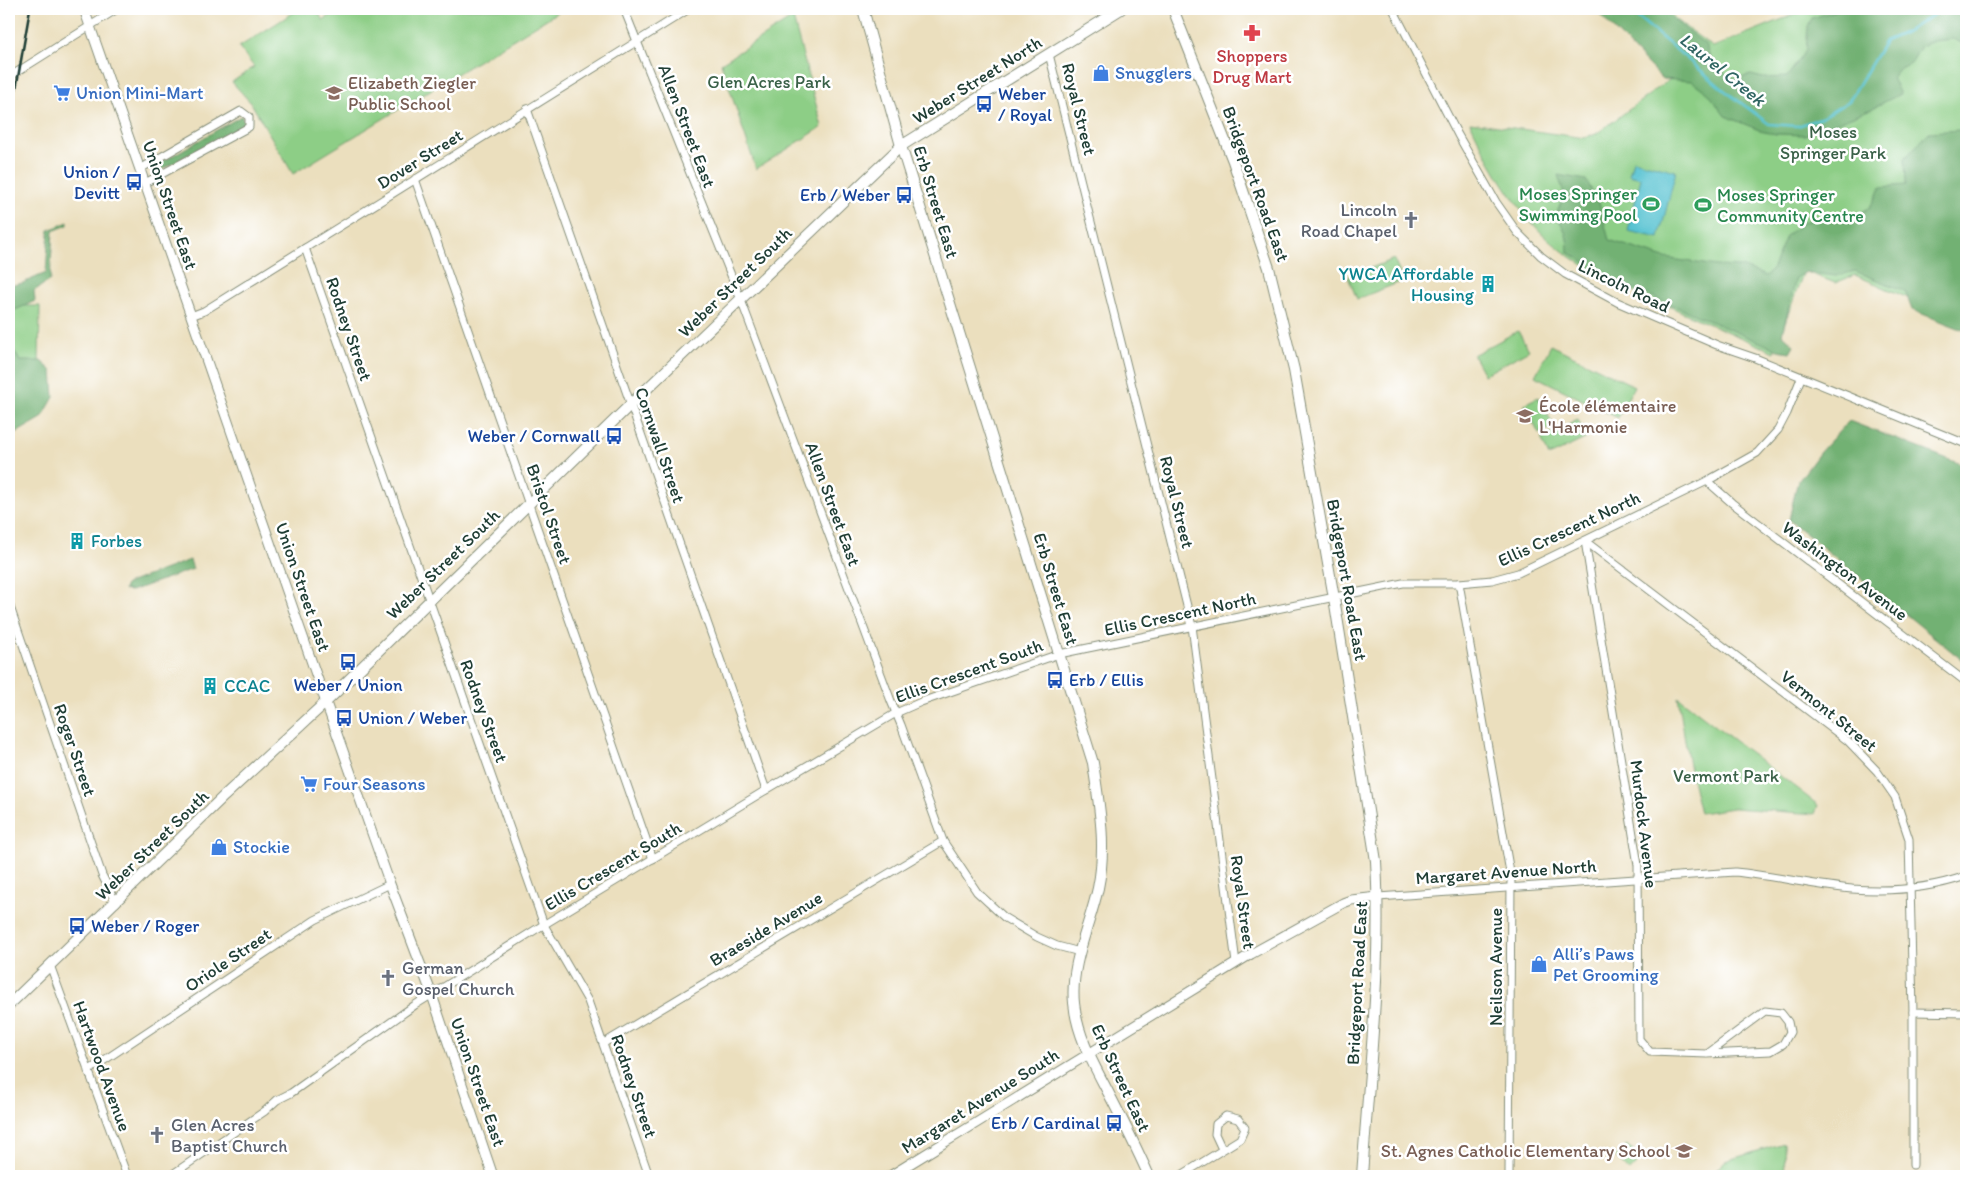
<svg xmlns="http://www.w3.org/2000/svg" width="1975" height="1185" viewBox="0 0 1975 1185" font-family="Itim,sans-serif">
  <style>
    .green { fill: #8dce86; stroke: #56865d }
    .forest { fill: #72b173; stroke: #487754 }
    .water { fill: #56c2d1; stroke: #3a8082 }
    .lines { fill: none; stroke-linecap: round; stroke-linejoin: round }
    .stream { stroke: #56c2d1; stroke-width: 2.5 }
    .minor-casing { stroke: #858e79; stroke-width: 9 }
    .tertiary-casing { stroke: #858e79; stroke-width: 11 }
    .secondary-casing { stroke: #858e79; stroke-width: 12 }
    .minor { stroke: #fff; stroke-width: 7 }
    .tertiary { stroke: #fff; stroke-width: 9 }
    .secondary { stroke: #fff; stroke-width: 10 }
    .rail { stroke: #1f3d34; stroke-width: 2.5 }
    .labels { text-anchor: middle; stroke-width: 5; stroke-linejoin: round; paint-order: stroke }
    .health-label { font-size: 18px; fill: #be3a42; stroke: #fff }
    .shop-label { font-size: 18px; fill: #366cbe; stroke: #fff; text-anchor: start }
    .street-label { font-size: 18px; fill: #1f3d34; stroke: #fff }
    .park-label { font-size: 18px; fill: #3a6148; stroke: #fff }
    .education-label { font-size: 18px; fill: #785e54; stroke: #fff; text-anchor: start }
    .transit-label { font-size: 18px; fill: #164399; stroke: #fff; text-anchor: start }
    .leisure-label { font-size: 18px; fill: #27864d; stroke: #fff; text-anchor: end }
    .worship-label { font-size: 18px; fill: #5b616d; stroke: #fff; text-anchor: start }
    .culture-label { font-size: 18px; fill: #0d838f; stroke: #fff; text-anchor: start }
    .water-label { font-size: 19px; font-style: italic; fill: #306563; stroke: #fff }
  </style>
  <rect width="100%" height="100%" fill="#fff"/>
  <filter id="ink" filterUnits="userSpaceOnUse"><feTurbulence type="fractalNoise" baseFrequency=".02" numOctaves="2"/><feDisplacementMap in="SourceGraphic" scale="10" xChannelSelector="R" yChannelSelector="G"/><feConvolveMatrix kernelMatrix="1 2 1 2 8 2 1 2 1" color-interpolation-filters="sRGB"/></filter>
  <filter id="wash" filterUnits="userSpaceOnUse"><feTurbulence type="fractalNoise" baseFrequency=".0096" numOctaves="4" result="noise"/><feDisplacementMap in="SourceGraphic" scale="20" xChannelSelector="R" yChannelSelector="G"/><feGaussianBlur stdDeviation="1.12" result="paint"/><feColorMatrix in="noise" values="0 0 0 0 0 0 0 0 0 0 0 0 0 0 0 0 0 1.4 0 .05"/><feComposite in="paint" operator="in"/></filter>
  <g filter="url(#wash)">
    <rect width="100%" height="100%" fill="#ebdfbe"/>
    <!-- green -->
    <g class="green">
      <path d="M299,9H316L323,20L342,9H563L293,174L251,103L232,82L254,67L239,47Z"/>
      <path d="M1609,9H1665L1677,21L1713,47L1808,9H1966V323L1855,275L1835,283L1804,271L1774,352C1740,337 1706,323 1673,308C1623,287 1571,266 1534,225C1507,194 1487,159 1470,122L1585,138L1596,134L1669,80L1623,29Z"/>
      <path d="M793,18L822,127L756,169L721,63Z"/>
      <path d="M1394,259L1403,281L1357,299L1348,277Z"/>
      <path d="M13,306H40L39,363H13Z"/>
      <path d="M1518,331L1529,350L1484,375L1473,355Z"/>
      <path d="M1551,345L1634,386L1618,418L1535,376Z"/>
      <path d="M1538,397L1554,426L1539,434L1524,404Z"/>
      <path d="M1578,420L1587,438L1549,456L1541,438Z"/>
      <path d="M1678,697L1818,805L1815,814L1733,808L1700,813L1690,771Z"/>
      <path d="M1784,1143L1785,1176H1710L1725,1161Z"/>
      <path d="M1627,1145L1641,1159L1629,1171L1615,1157Z"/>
    </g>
    <!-- forest -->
    <g class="forest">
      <path d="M1594,9H1663L1676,22L1707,46C1706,59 1725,74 1735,79L1751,75L1763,78L1787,77L1806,50L1808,26L1812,18L1841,9H1966V45L1953,39L1934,41L1921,46L1912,62L1900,68L1892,78L1900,94L1871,109L1805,135L1776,134L1764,132L1725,116L1709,94L1692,81L1662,79Z"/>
      <path d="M241,116L246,123L161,170L158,164Z"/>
      <path d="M1966,127V331L1912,310L1905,291L1855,271L1836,276L1806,272L1796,278L1782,334L1794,345L1790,352L1778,350L1609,278L1568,252C1568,237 1565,228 1556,216L1564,194L1558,175L1586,180L1599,203L1609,240L1665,258L1717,266L1741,267L1766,276L1773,268L1786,236L1803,222L1825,216L1848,221L1870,207L1881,187L1906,185L1905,158L1929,132L1961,130Z"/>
      <path d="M68,222V225L53,231L50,280L34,291L35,301L11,312V345L20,361H41L52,371L54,397L42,418L9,437V286L23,283L46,273L49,230Z"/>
      <path d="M1849,421L1966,466V663L1789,520L1797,483L1820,452Z"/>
      <path d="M190,560L193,569L131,591L124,590L126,584Z"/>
    </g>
    <!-- water -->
    <path class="water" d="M1633,160L1676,171L1659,238L1628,231L1641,178L1629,175Z"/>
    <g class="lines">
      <!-- stream -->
      <path class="stream" d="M1628,9L1724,90L1769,124L1798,126L1823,117L1849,101L1885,41L1906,32L1943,9"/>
    </g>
  </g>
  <g filter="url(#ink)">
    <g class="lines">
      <!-- minor casing -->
      <g class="minor-casing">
        <g id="minor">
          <path d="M624,9L741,300L891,701L901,725L943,841L977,892L1005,918L1037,937L1057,946L1080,952"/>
          <path d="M1393,9L1458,135L1496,202L1517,232L1541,256L1565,274L1617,302L1717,345L1755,358L1966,444"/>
          <path d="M1049,54L1192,626L1236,963"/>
          <path d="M9,77L117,9"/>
          <path d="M527,109L766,790"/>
          <path d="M140,169L241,111L249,117V127L145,183"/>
          <path d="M415,179L653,859"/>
          <path d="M305,248L544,925L588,1001L649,1176"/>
          <path d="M191,316L204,311L689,9"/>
          <path d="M1707,481L1732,503L1966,682"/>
          <path d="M1585,541L1638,865L1639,1039L1650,1052L1707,1054L1771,1051L1783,1044L1790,1032L1788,1022L1781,1013L1765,1011L1707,1054"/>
          <path d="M1585,541L1848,741L1877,771L1895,797L1909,839L1913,1012V1165"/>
          <path d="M1459,583L1511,878L1509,1176"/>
          <path d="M9,604L102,875L116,903"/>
          <path d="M1378,897L1735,872C1774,876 1813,885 1852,889C1890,892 1931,888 1966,876"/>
          <path d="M50,965L127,1176"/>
          <path d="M1913,1012L1966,1013"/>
          <path d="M604,1043L943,841"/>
          <path d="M88,1071L315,920L390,884"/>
          <path d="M170,1176L265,1111L277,1100L291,1093L415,1005L535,930L766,790L896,713L921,702L1059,654L1403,583H1459L1492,580L1518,573L1707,481L1757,453L1778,430L1787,413L1801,378"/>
          <path d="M1180,1176L1240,1139L1245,1128L1238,1119L1226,1116L1216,1124L1215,1134L1222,1149"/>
        </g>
      </g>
      <!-- tertiary casing -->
      <g class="tertiary-casing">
        <g id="tertiary">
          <path d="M84,9L319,683L390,884L432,995L493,1176"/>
          <path d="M890,1176L1251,954L1343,903L1351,900L1378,897"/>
        </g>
      </g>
      <!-- secondary casing -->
      <g class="secondary-casing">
        <g id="secondary">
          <path d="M863,9L901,146L1093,763C1099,805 1107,845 1098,888C1090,925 1070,964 1074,1003C1077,1036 1094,1065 1109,1094C1123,1121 1137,1149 1149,1176"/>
          <path d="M1173,9L1233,161L1269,268L1294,370L1334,598L1376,861C1382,966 1369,1072 1362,1176"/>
          <path d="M9,1005L224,796L326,702L630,405L901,146L1121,9"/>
        </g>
      </g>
      <!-- minor -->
      <use href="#minor" class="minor"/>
      <!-- tertiary -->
      <use href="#tertiary" class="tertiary"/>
      <!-- secondary -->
      <use href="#secondary" class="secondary"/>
      <!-- rail -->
      <path class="rail" d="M9,129L30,9"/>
    </g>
  </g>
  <!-- icons -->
  <defs>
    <g id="pharmacy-bare" transform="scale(1.35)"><path d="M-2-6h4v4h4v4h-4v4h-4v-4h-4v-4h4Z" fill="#e0444e" stroke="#fff" stroke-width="2.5" paint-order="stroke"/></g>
    <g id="shop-bare" transform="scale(1.35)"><path d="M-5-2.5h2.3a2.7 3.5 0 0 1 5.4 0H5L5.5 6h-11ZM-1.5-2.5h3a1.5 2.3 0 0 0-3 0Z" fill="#3f7fe0" stroke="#fff" stroke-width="2.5" paint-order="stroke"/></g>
    <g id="supermarket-bare" transform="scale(1.35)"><path d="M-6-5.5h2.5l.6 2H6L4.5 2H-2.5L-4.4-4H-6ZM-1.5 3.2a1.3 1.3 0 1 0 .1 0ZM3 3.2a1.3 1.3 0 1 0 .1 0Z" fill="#3f7fe0" stroke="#fff" stroke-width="2.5" paint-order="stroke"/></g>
    <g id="school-bare" transform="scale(1.35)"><path d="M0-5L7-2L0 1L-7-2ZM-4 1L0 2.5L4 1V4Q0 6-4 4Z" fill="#8d6e63" stroke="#fff" stroke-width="2.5" paint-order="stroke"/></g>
    <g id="bus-bare" transform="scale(1.35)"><path d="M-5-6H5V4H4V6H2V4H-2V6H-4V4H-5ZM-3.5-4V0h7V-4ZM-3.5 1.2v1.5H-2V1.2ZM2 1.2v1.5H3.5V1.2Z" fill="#1a4fb4" stroke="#fff" stroke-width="2.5" paint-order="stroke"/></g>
    <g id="stadium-bare" transform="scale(1.35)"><path d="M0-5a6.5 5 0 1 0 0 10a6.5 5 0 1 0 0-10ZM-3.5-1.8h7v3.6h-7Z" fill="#2e9e5b" stroke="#fff" stroke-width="2.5" paint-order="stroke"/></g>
    <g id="church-bare" transform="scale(1.35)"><path d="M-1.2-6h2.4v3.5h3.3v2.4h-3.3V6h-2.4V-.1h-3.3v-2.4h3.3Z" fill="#6b7280" stroke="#fff" stroke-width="2.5" paint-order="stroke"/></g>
    <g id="building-bare" transform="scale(1.35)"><path d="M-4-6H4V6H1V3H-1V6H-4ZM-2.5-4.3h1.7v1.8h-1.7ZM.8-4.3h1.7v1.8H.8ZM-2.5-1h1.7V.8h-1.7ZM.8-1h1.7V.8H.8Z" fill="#0f9aa8" stroke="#fff" stroke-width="2.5" paint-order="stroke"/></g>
  </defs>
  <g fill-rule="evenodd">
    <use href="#pharmacy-bare" x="1252" y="33"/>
    <use href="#shop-bare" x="1101" y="73"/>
    <use href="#supermarket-bare" x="62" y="93"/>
    <use href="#school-bare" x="334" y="93"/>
    <use href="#bus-bare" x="984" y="104"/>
    <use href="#bus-bare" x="134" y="182"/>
    <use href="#bus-bare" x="904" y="195"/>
    <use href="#stadium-bare" x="1651" y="204"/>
    <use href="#stadium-bare" x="1703" y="205"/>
    <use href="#church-bare" x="1411" y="220"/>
    <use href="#building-bare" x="1488" y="284"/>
    <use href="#school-bare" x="1525" y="416"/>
    <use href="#bus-bare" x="614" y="436"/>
    <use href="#building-bare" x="77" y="541"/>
    <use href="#bus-bare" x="348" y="662"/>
    <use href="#bus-bare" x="1055" y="680"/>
    <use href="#building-bare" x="210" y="686"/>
    <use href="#bus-bare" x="344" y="718"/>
    <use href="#supermarket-bare" x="309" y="784"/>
    <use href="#shop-bare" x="219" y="847"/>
    <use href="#bus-bare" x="77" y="926"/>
    <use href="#shop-bare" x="1539" y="964"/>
    <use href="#church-bare" x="388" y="978"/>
    <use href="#bus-bare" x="1114" y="1123"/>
    <use href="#church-bare" x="157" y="1135"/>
    <use href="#school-bare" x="1684" y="1151"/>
  </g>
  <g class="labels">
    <!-- health labels -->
    <g class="health-label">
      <text x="1252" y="62">Shoppers<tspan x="1252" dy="21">Drug Mart</tspan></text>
    </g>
    <!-- shop labels -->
    <g class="shop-label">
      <text x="1115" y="79">Snugglers</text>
      <text x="76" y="99">Union Mini-Mart</text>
      <text x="323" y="790">Four Seasons</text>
      <text x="233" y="853">Stockie</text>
      <text x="1553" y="960">Alli’s Paws<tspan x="1553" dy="21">Pet Grooming</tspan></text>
    </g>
    <!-- street labels -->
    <g class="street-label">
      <text transform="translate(977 80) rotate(-32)" y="6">Weber Street North</text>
      <text transform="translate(1079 109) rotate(76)" y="6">Royal Street</text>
      <text transform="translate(687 126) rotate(69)" y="6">Allen Street East</text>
      <text transform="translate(420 159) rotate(-32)" y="6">Dover Street</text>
      <text transform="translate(1256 184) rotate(70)" y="6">Bridgeport Road East</text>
      <text transform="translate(936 202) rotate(73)" y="6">Erb Street East</text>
      <text transform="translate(170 205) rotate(71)" y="6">Union Street East</text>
      <text transform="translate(735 282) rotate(-44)" y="6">Weber Street South</text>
      <text transform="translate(1624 286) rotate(26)" y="6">Lincoln Road</text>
      <text transform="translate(349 329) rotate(71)" y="6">Rodney Street</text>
      <text transform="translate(660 445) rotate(71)" y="6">Cornwall Street</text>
      <text transform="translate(1177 502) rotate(76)" y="6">Royal Street</text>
      <text transform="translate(833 504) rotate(70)" y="6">Allen Street East</text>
      <text transform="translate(549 514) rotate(71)" y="6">Bristol Street</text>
      <text transform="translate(1569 529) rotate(-25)" y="6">Ellis Crescent North</text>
      <text transform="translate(443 564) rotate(-44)" y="6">Weber Street South</text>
      <text transform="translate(1845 571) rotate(37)" y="6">Washington Avenue</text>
      <text transform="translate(1347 580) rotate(80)" y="6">Bridgeport Road East</text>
      <text transform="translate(303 587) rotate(71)" y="6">Union Street East</text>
      <text transform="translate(1056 589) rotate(73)" y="6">Erb Street East</text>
      <text transform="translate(1180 614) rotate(-12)" y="6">Ellis Crescent North</text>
      <text transform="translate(969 671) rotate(-20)" y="6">Ellis Crescent South</text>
      <text transform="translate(484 711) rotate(70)" y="6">Rodney Street</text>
      <text transform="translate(1829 711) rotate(39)" y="6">Vermont Street</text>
      <text transform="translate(75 750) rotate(71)" y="6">Roger Street</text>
      <text transform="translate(1644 824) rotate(83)" y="6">Murdock Avenue</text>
      <text transform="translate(152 845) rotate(-44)" y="6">Weber Street South</text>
      <text transform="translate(613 866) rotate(-31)" y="6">Ellis Crescent South</text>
      <text transform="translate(1506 872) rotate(-4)" y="6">Margaret Avenue North</text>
      <text transform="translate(1243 902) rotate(82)" y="6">Royal Street</text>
      <text transform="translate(766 929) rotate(-31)" y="6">Braeside Avenue</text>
      <text transform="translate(228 960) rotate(-34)" y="6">Oriole Street</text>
      <text transform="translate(1496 967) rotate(-90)" y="6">Neilson Avenue</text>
      <text transform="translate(1357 983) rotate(-87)" y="6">Bridgeport Road East</text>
      <text transform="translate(102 1066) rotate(70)" y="6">Hartwood Avenue</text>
      <text transform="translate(1121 1078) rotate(65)" y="6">Erb Street East</text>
      <text transform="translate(478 1082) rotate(71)" y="6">Union Street East</text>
      <text transform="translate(634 1086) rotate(71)" y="6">Rodney Street</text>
      <text transform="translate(980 1101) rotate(-32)" y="6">Margaret Avenue South</text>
    </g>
    <!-- park labels -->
    <g class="park-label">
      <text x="769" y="88">Glen Acres Park</text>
      <text x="1833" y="138">Moses<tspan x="1833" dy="21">Springer Park</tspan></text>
      <text x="1726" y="782">Vermont Park</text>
    </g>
    <!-- education labels -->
    <g class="education-label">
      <text x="348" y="89">Elizabeth Ziegler<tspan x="348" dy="21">Public School</tspan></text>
      <text x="1539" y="412">École élémentaire<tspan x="1539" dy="21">L'Harmonie</tspan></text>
      <text x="1670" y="1157" text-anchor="end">St. Agnes Catholic Elementary School</text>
    </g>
    <!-- transit labels -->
    <g class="transit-label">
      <text x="998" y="100">Weber<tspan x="998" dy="21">/ Royal</tspan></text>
      <text x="120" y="178" text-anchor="end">Union /<tspan x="120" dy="21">Devitt</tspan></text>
      <text x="890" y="201" text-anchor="end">Erb / Weber</text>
      <text x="600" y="442" text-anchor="end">Weber / Cornwall</text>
      <text x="1069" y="686">Erb / Ellis</text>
      <text x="348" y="691" text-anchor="middle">Weber / Union</text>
      <text x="358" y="724">Union / Weber</text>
      <text x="91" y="932">Weber / Roger</text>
      <text x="1100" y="1129" text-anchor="end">Erb / Cardinal</text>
    </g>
    <!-- leisure labels -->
    <g class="leisure-label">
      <text x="1637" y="200">Moses Springer<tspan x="1637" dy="21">Swimming Pool</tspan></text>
      <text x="1717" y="201" text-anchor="start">Moses Springer<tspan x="1717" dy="21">Community Centre</tspan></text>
    </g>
    <!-- worship labels -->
    <g class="worship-label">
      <text x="1397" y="216" text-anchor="end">Lincoln<tspan x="1397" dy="21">Road Chapel</tspan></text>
      <text x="402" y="974">German<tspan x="402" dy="21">Gospel Church</tspan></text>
      <text x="171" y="1131">Glen Acres<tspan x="171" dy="21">Baptist Church</tspan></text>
    </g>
    <!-- culture labels -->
    <g class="culture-label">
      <text x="1474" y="280" text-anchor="end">YWCA Affordable<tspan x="1474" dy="21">Housing</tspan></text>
      <text x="91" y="547">Forbes</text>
      <text x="224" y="692">CCAC</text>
    </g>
    <!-- water labels -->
    <g class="water-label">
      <text transform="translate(1723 69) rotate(39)" y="7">Laurel Creek</text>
    </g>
  </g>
  <!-- margin -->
  <rect width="1975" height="1185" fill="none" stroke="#fff" stroke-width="30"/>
</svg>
